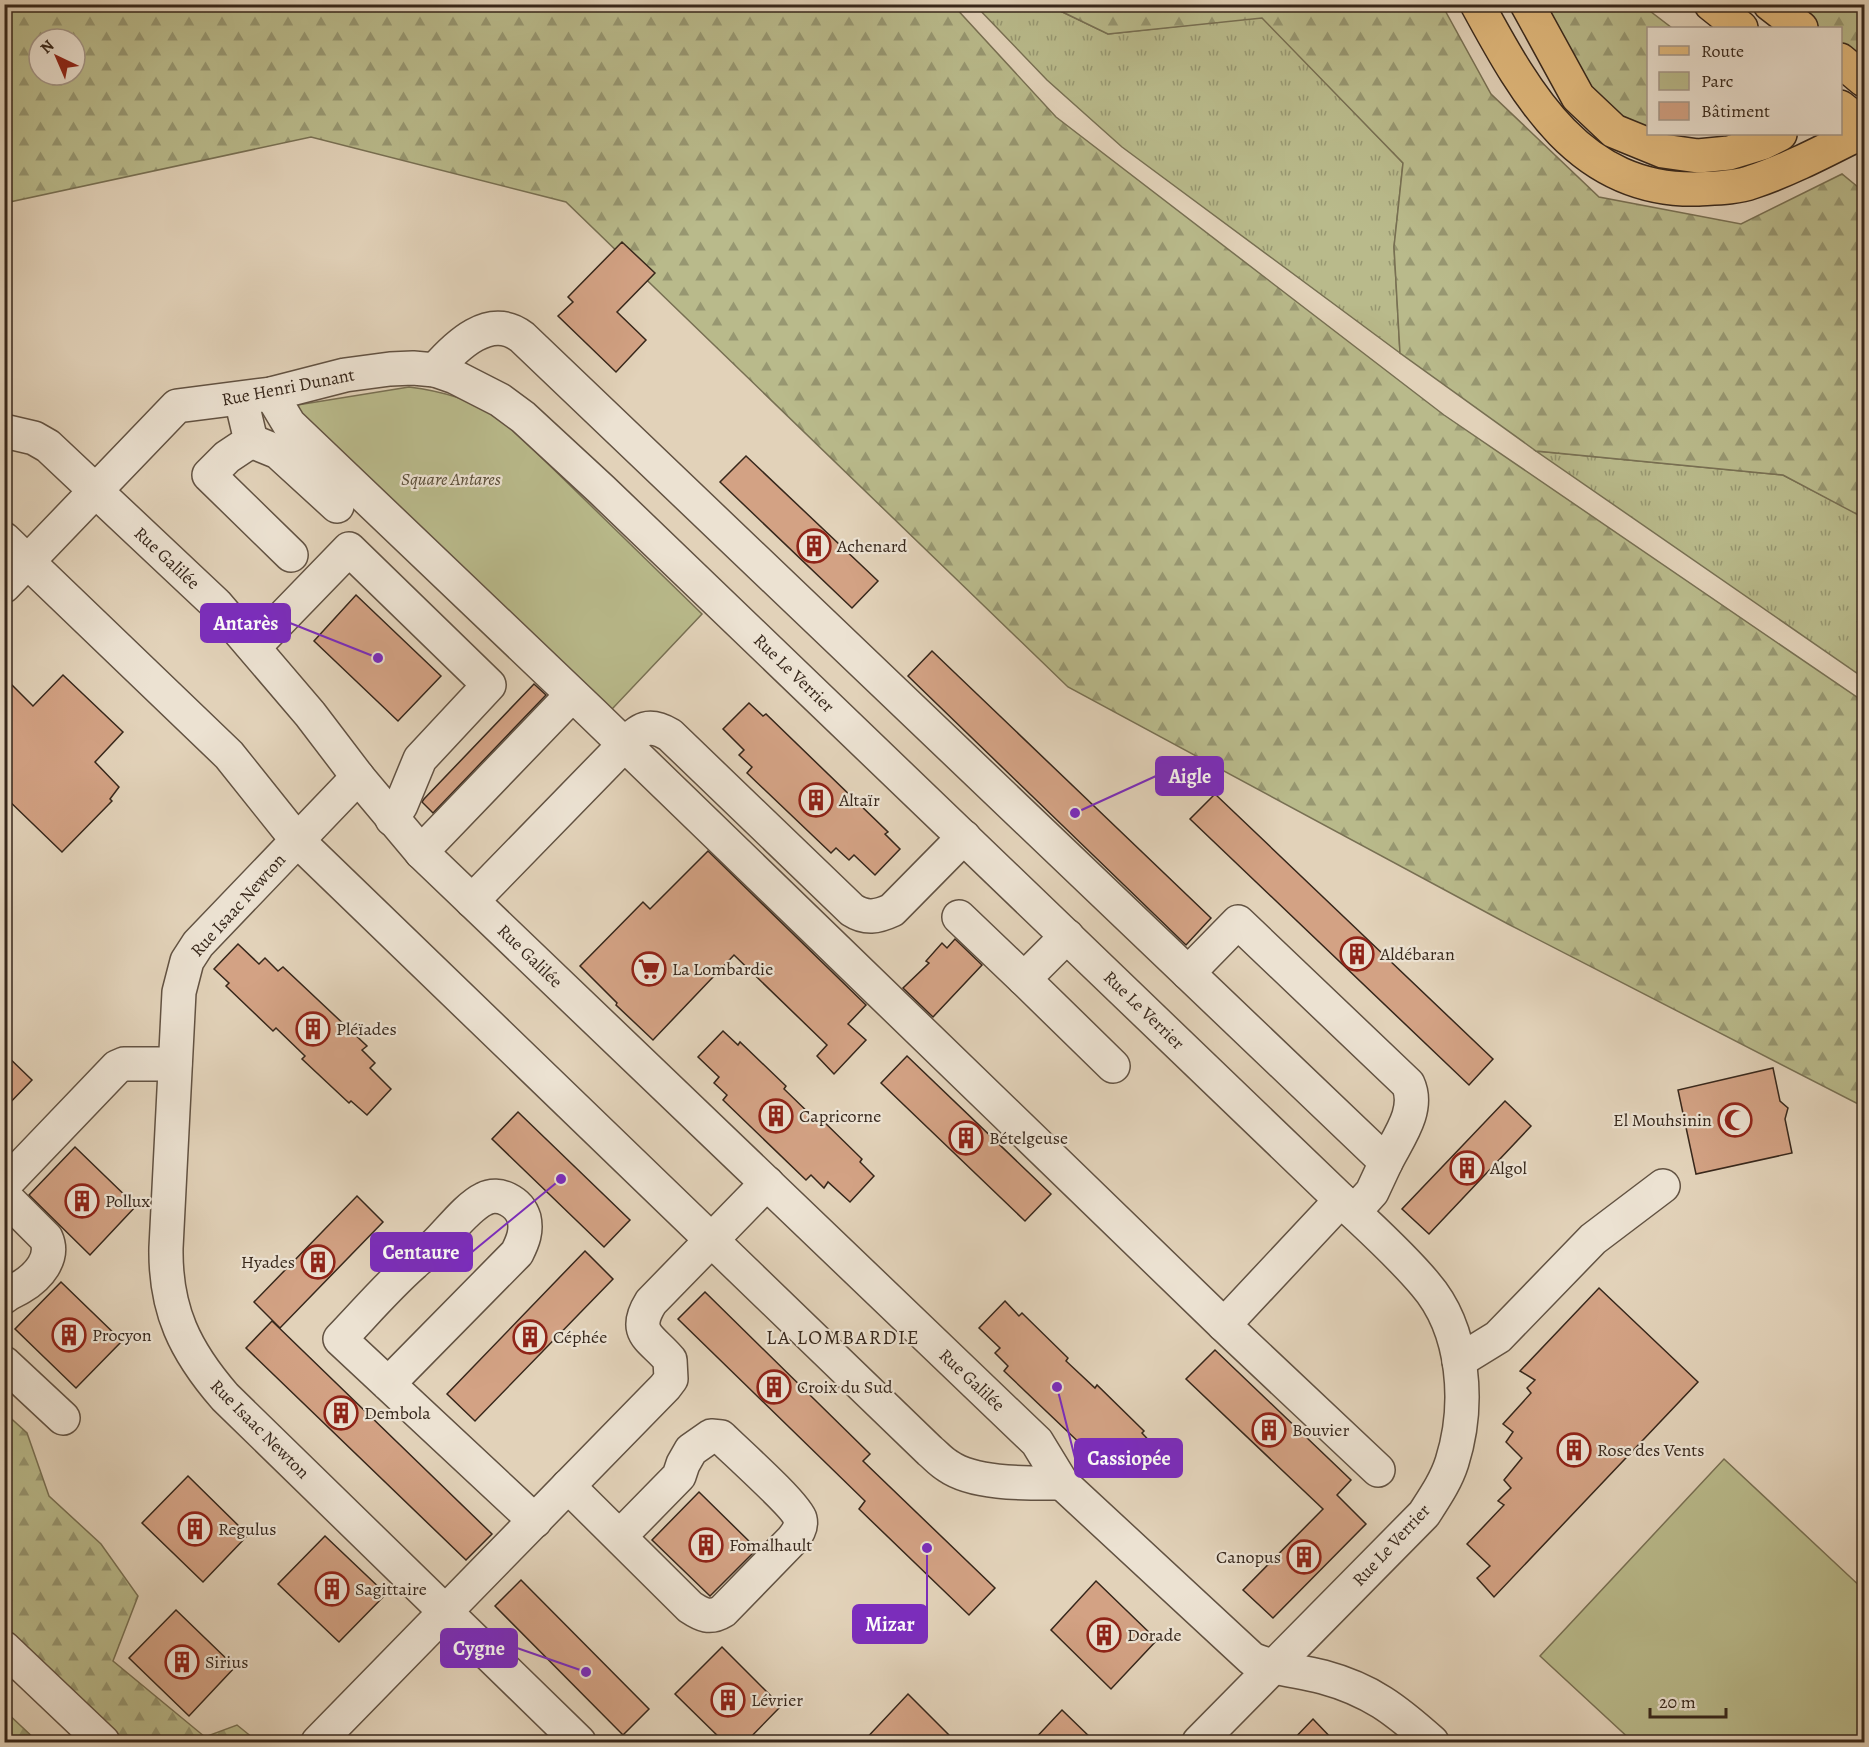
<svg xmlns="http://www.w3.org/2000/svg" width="1869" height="1747" viewBox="0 0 1869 1747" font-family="Alegreya,serif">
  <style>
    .grass { fill: url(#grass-tufts); stroke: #787053; stroke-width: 1.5 }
    .forest { fill: url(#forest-firs); stroke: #787053; stroke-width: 1.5; fill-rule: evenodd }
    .park { fill: #b9ba8b; stroke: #787053; stroke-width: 1.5 }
    .building { fill: #d3a284; stroke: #37271b; stroke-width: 1.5 }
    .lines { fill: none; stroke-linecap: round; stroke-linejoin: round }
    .minor-casing { stroke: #625242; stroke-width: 36 }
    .major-casing { stroke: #37271b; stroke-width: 36 }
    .highway-casing { stroke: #37271b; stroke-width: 36 }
    .minor { stroke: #ece2d2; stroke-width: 33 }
    .major { stroke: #e1b97c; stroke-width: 33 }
    .highway { stroke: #e1b97c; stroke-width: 33 }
    .labels { text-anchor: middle; stroke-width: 4.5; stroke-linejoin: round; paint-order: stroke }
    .street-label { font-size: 18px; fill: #37271b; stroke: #ece2d2 }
    .park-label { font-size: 18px; font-style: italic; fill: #584c37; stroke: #ece2d2 }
    .poi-label { font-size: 18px; fill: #37271b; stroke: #ece2d2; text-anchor: start }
    .neighbourhood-label { font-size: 20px; letter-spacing: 1.5px; fill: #37271b; stroke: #ece2d2 }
    .leader { fill: none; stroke: #7b2cbf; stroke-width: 2 }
    .callout-dot { fill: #7b2cbf; stroke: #ece2d2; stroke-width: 2 }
    .callout { fill: #7b2cbf; stroke: #7b2cbf; stroke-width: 2 }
    .callout-label { font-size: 20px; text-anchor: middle; font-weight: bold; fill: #fff }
  </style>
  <defs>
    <pattern id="grass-tufts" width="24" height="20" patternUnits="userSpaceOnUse" patternTransform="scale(1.5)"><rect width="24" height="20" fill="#b9ba8b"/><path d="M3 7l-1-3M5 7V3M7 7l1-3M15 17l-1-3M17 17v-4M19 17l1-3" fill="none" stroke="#979771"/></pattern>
    <pattern id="forest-firs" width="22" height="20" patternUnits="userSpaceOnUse" patternTransform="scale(1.5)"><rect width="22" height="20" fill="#b9ba8b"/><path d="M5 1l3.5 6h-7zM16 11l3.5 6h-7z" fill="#979771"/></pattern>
  </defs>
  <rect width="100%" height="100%" fill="#e2d2b9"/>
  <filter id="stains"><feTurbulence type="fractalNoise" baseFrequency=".00333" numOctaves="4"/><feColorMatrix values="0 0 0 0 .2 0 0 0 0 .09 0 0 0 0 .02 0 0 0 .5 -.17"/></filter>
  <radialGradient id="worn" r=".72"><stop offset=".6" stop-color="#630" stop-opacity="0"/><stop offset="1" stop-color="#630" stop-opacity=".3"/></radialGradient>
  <!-- grass -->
  <g class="grass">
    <path d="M975,5H1048L1108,34L1262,17L1403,163L1394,247L1400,353L1122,147L1047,80Z"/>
    <path d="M1536,451L1783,475L1864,517V678Z"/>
  </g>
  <!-- forest -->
  <g class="forest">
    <path d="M4,5H953L1056,117L1444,415L1864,702V1107L1508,924L1068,687L566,202L311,137L5,203ZM39,39H75V75H39Z"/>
    <path d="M1048,5H1442L1491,94L1599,197L1741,224L1842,174L1864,192V518L1783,475L1536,451L1400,353L1394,247L1403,163L1262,18L1108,34Z"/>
    <path d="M1539,5H1642L1672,28H1648V132L1610,108L1574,70Z"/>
    <path d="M1788,5H1864V58L1860,59L1841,47L1840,28H1815Z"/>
    <path d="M4,1412L27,1433L49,1496L101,1544L138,1596L113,1661L205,1737L237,1725L258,1742H117L5,1637Z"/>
    <path d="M4,1711H5L38,1742H5Z"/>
  </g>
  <!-- park -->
  <g class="park">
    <path d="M409,387C442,391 470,399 499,416L702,614L596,726L285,407Z"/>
    <path d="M1724,1459L1864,1590V1742H1633L1540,1656Z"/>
  </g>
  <!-- building -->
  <g class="building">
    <path d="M622,242L655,273L617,312L646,340L616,372L558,316L573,302L568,297Z"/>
    <path d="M746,456L878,581L852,608L720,482Z"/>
    <path d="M356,595L441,676L398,721L314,641Z"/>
    <path d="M932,651L1211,918L1186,945L908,676Z"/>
    <path d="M63,675L123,732L95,762L119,787L110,799L112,801L62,852L4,796V677L33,706Z"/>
    <path d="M534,684L546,695L433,813L422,802L424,799Z"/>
    <path d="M749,703L763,716L766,714L888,832L885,834L900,849L875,875L854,855L849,860L836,848L831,853L747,773L752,767L739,755L744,750L723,729Z"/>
    <path d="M1215,794L1493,1059L1469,1085L1190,819Z"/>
    <path d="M708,851L866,1005L848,1024L866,1040L834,1074L817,1056L827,1045L734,955L653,1040L616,1005L617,1003L580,966L643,902L650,909Z"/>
    <path d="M955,939L982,965L933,1017L903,988L929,963L926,961L942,943L947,948Z"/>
    <path d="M238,944L259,964L265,958L278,971L283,967L367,1046L362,1050L375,1063L370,1068L391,1089L367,1115L351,1101L349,1103L302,1059L305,1056L276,1028L273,1031L226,986L229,983L214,969Z"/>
    <path d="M723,1031L738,1045L740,1042L786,1086L784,1089L814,1118L817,1115L862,1159L860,1162L874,1176L850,1202L828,1182L824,1188L811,1175L806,1180L723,1100L727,1095L714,1083L719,1077L698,1057Z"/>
    <path d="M4,1053L32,1080L4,1109Z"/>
    <path d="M907,1056L1051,1194L1025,1221L881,1083Z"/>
    <path d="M1773,1068L1780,1101L1788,1108L1785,1119L1792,1153L1696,1174L1678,1090Z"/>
    <path d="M1505,1101L1531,1126L1429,1234L1402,1209Z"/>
    <path d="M518,1112L630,1220L604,1247L492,1139Z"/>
    <path d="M75,1147L136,1206L90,1255L29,1195Z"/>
    <path d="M357,1196L383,1222L280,1328L254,1302Z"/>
    <path d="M585,1251L613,1279L475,1421L447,1394Z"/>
    <path d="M61,1282L122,1341L76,1388L15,1329Z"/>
    <path d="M1599,1288L1698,1382L1494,1597L1477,1578L1490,1566L1467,1544L1504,1505L1498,1501L1511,1488L1504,1480L1522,1458L1506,1442L1513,1432L1503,1424L1531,1393L1527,1388L1535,1380L1520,1371Z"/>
    <path d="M705,1292L870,1454L863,1461L995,1588L969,1615L859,1509L865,1501L678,1319Z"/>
    <path d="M1005,1301L1019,1316L1022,1313L1068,1358L1066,1361L1095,1388L1097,1385L1144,1431L1142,1433L1155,1447L1131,1473L1109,1453L1104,1458L1092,1446L1087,1450L1004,1371L1008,1366L995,1353L1000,1348L979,1328Z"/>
    <path d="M272,1321L492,1534L466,1560L246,1348Z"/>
    <path d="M1215,1350L1351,1480L1337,1495L1366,1524L1273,1618L1243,1590L1323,1509L1186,1379Z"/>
    <path d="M188,1476L248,1535L203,1582L142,1523Z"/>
    <path d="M699,1492L757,1549L710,1596L652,1540Z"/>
    <path d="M325,1536L386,1594L339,1642L278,1584Z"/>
    <path d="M521,1580L649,1709L623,1735L495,1606Z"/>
    <path d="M1096,1581L1157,1640L1111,1689L1051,1630Z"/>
    <path d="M176,1610L235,1667L189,1716L129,1658Z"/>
    <path d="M722,1647L781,1706L745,1743H725L675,1694Z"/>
    <path d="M908,1694L957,1743H862Z"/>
    <path d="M1062,1710L1096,1743H1031Z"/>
    <path d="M1313,1719L1336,1743H1290Z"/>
  </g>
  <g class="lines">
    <!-- minor casing -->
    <g class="minor-casing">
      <g id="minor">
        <path d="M435,370C456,346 490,312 522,337L1386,1162L1372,1192L1354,1212"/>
        <path d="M271,394L289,424L592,713L1224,1325L1378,1470"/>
        <path d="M241,399L251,441L227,457L209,475L291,555"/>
        <path d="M4,431L34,438L48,446L216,604L310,714L358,777L421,852L1037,1442L1062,1483L1252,1659C1277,1670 1297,1670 1323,1677C1371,1690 1396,1710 1432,1742"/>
        <path d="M251,441L278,452L337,506"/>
        <path d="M4,539L229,755L297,840L930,1451C936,1456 941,1462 948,1466C975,1485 1030,1483 1062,1483"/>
        <path d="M4,586L177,406L271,394L345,375L390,369L413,368L435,370L455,377L500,400L523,417L602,490L1341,1200C1369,1227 1400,1254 1425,1284C1465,1330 1470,1405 1452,1462C1446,1481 1435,1497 1424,1514L1199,1742"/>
        <path d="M254,647L349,549L489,685L420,759L401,805L392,819"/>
        <path d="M358,777L198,944L187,961L179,992L166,1248C165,1310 185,1351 225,1397L579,1742"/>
        <path d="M421,852L572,695"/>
        <path d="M472,901L624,745C641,729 648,722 670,735L852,910C866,919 877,917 892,910L964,837"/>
        <path d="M959,917L1024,979"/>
        <path d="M1067,936L1024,979L1113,1066"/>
        <path d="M1188,973L1238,922L1408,1084C1420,1110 1398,1138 1386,1162"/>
        <path d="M4,1185L117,1067L124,1064H175"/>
        <path d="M4,1196L46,1238C55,1258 38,1277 21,1287C15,1291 10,1292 4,1297"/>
        <path d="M1224,1325L1341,1200"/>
        <path d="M1459,1361L1498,1337L1593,1239L1663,1186"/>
        <path d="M4,1363L63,1418"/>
        <path d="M388,1384L517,1253C523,1241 527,1231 524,1218C519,1202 499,1191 484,1199C467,1207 448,1233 434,1246C428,1253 420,1257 413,1264C387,1287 364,1314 340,1339L535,1521"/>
        <path d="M568,1486L690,1607C702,1615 710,1619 723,1611L792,1540C797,1534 802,1527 800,1519C797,1506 734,1450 721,1437L711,1436L691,1450L683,1464L679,1476L629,1527L619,1535"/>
        <path d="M4,1648L103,1742"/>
        <path d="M318,1742L665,1387L671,1379L670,1360C652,1338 631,1334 651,1302L767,1183"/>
      </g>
    </g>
    <!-- major casing -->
    <g class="major-casing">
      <path id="major" d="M1477,4C1527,96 1580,192 1698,189C1715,188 1736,188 1752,182C1791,169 1828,149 1864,131"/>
    </g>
    <!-- highway casing -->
    <g class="highway-casing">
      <g id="highway">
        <path d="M1527,4L1578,97L1614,131L1663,151L1698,156L1729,153L1762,143L1780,134"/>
        <path d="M1711,4L1741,28"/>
        <path d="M1770,4L1801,28"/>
        <path d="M1840,60L1864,80"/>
        <path d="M1840,107L1864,126"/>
      </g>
    </g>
    <!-- minor -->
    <use href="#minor" class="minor"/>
    <!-- major -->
    <use href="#major" class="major"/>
    <!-- highway -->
    <use href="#highway" class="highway"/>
  </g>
  <!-- icons -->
  <defs>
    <g id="building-ring" transform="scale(1.725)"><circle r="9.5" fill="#ece2d2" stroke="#8f2418" stroke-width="1.5"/><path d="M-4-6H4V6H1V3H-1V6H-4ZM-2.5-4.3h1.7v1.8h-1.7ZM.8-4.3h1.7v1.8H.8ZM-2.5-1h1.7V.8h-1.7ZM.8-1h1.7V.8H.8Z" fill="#8f2418"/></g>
    <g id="supermarket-ring" transform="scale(1.725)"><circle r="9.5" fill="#ece2d2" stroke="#8f2418" stroke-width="1.5"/><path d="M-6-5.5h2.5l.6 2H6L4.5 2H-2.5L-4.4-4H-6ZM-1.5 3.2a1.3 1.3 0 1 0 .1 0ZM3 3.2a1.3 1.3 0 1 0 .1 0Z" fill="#8f2418"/></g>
    <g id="mosque-ring" transform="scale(1.725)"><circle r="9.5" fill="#ece2d2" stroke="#8f2418" stroke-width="1.5"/><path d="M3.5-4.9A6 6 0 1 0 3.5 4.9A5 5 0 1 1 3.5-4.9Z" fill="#8f2418"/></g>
  </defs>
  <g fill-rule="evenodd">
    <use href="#building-ring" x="814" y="546"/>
    <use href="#building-ring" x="816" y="800"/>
    <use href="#building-ring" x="1357" y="954"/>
    <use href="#supermarket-ring" x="649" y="969"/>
    <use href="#building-ring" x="313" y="1029"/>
    <use href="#building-ring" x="776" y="1116"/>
    <use href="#mosque-ring" x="1735" y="1120"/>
    <use href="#building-ring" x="966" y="1138"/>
    <use href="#building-ring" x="1467" y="1168"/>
    <use href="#building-ring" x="82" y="1201"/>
    <use href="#building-ring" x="318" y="1262"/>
    <use href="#building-ring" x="69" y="1335"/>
    <use href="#building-ring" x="530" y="1337"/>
    <use href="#building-ring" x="774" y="1387"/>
    <use href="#building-ring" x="341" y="1413"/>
    <use href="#building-ring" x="1269" y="1430"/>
    <use href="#building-ring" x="1574" y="1450"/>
    <use href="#building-ring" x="195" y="1529"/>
    <use href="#building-ring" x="706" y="1545"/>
    <use href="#building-ring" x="1304" y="1557"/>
    <use href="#building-ring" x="332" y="1589"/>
    <use href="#building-ring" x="1104" y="1635"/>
    <use href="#building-ring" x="182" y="1662"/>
    <use href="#building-ring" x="728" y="1700"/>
  </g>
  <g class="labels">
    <!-- street labels -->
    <g class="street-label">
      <text transform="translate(288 387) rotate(-11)" y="6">Rue Henri Dunant</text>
      <text transform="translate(167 558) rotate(43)" y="6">Rue Galilée</text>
      <text transform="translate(794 673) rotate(44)" y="6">Rue Le Verrier</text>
      <text transform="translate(238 905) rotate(-48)" y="6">Rue Isaac Newton</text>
      <text transform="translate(530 956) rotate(44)" y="6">Rue Galilée</text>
      <text transform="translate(1144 1010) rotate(44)" y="6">Rue Le Verrier</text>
      <text transform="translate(972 1380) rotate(43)" y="6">Rue Galilée</text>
      <text transform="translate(260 1429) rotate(45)" y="6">Rue Isaac Newton</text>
      <text transform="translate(1391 1545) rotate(-47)" y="6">Rue Le Verrier</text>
    </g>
    <!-- park labels -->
    <g class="park-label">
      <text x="451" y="485">Square Antares</text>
    </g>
    <!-- poi labels -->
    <g class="poi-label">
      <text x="837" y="552">Achenard</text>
      <text x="839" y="806">Altaïr</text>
      <text x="1380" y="960">Aldébaran</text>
      <text x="672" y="975">La Lombardie</text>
      <text x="336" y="1035">Pléïades</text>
      <text x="799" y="1122">Capricorne</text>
      <text x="1712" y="1126" text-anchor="end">El Mouhsinin</text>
      <text x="989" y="1144">Bételgeuse</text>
      <text x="1490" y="1174">Algol</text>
      <text x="105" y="1207">Pollux</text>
      <text x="295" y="1268" text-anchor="end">Hyades</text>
      <text x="92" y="1341">Procyon</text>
      <text x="553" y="1343">Céphée</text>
      <text x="797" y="1393">Croix du Sud</text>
      <text x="364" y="1419">Dembola</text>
      <text x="1292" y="1436">Bouvier</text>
      <text x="1597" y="1456">Rose des Vents</text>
      <text x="218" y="1535">Regulus</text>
      <text x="729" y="1551">Fomalhault</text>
      <text x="1281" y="1563" text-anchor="end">Canopus</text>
      <text x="355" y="1595">Sagittaire</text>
      <text x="1127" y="1641">Dorade</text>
      <text x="205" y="1668">Sirius</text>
      <text x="751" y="1706">Lévrier</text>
    </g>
    <!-- neighbourhood labels -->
    <g class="neighbourhood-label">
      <text x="843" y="1344">LA LOMBARDIE</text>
    </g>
  </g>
  <!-- callouts -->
  <path class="leader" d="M378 658L290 623M1075 813L1156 776M561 1179L472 1252M1057 1387L1075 1458M927 1548L927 1624M586 1672L517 1648"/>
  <g class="callout-dot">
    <circle cx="378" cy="658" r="6"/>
    <circle cx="1075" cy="813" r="6"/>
    <circle cx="561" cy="1179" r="6"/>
    <circle cx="1057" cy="1387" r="6"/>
    <circle cx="927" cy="1548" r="6"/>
    <circle cx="586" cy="1672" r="6"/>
  </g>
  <g class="callout">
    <rect x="201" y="604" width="89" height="38" rx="6"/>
    <rect x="1156" y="757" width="67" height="38" rx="6"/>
    <rect x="371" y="1233" width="101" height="38" rx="6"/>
    <rect x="1075" y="1439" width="107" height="38" rx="6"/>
    <rect x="853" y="1605" width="74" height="38" rx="6"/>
    <rect x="441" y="1629" width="76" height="38" rx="6"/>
  </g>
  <g class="callout-label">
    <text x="246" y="630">Antarès</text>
    <text x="1190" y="783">Aigle</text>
    <text x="421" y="1259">Centaure</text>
    <text x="1129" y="1465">Cassiopée</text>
    <text x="890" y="1631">Mizar</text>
    <text x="479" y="1655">Cygne</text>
  </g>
  <!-- margin -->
  <rect width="1869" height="1747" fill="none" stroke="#e2d2b9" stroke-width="24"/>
  <rect x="6" y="6" width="1857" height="1735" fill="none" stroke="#37271b" stroke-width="3"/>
  <rect x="12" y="12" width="1845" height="1723" fill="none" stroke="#37271b" stroke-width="1.5"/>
  <!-- legend -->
  <rect x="1647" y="27" width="195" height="108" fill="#ece2d2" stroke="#a49789" stroke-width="1.5"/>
  <rect x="1659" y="46" width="30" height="9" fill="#e1b97c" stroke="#a49789" stroke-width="1.5"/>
  <text x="1701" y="57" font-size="18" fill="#37271b">Route</text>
  <rect x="1659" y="72" width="30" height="18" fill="#b9ba8b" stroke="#a49789" stroke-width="1.5"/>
  <text x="1701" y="87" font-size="18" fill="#37271b">Parc</text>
  <rect x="1659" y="102" width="30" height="18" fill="#d3a284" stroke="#a49789" stroke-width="1.5"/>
  <text x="1701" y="117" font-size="18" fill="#37271b">Bâtiment</text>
  <!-- north arrow -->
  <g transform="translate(57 57) rotate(316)"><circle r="28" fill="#ece2d2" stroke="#a49789" stroke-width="1.5"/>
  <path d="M0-4.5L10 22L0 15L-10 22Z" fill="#8f2418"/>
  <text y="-9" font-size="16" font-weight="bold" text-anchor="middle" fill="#37271b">N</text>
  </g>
  <!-- scale -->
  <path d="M1650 1708v9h76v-9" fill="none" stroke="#37271b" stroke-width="3"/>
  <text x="1659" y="1708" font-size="18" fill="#37271b" stroke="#ece2d2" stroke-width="4.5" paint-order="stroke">20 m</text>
  <rect width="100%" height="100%" filter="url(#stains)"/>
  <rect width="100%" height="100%" fill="url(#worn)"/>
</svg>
